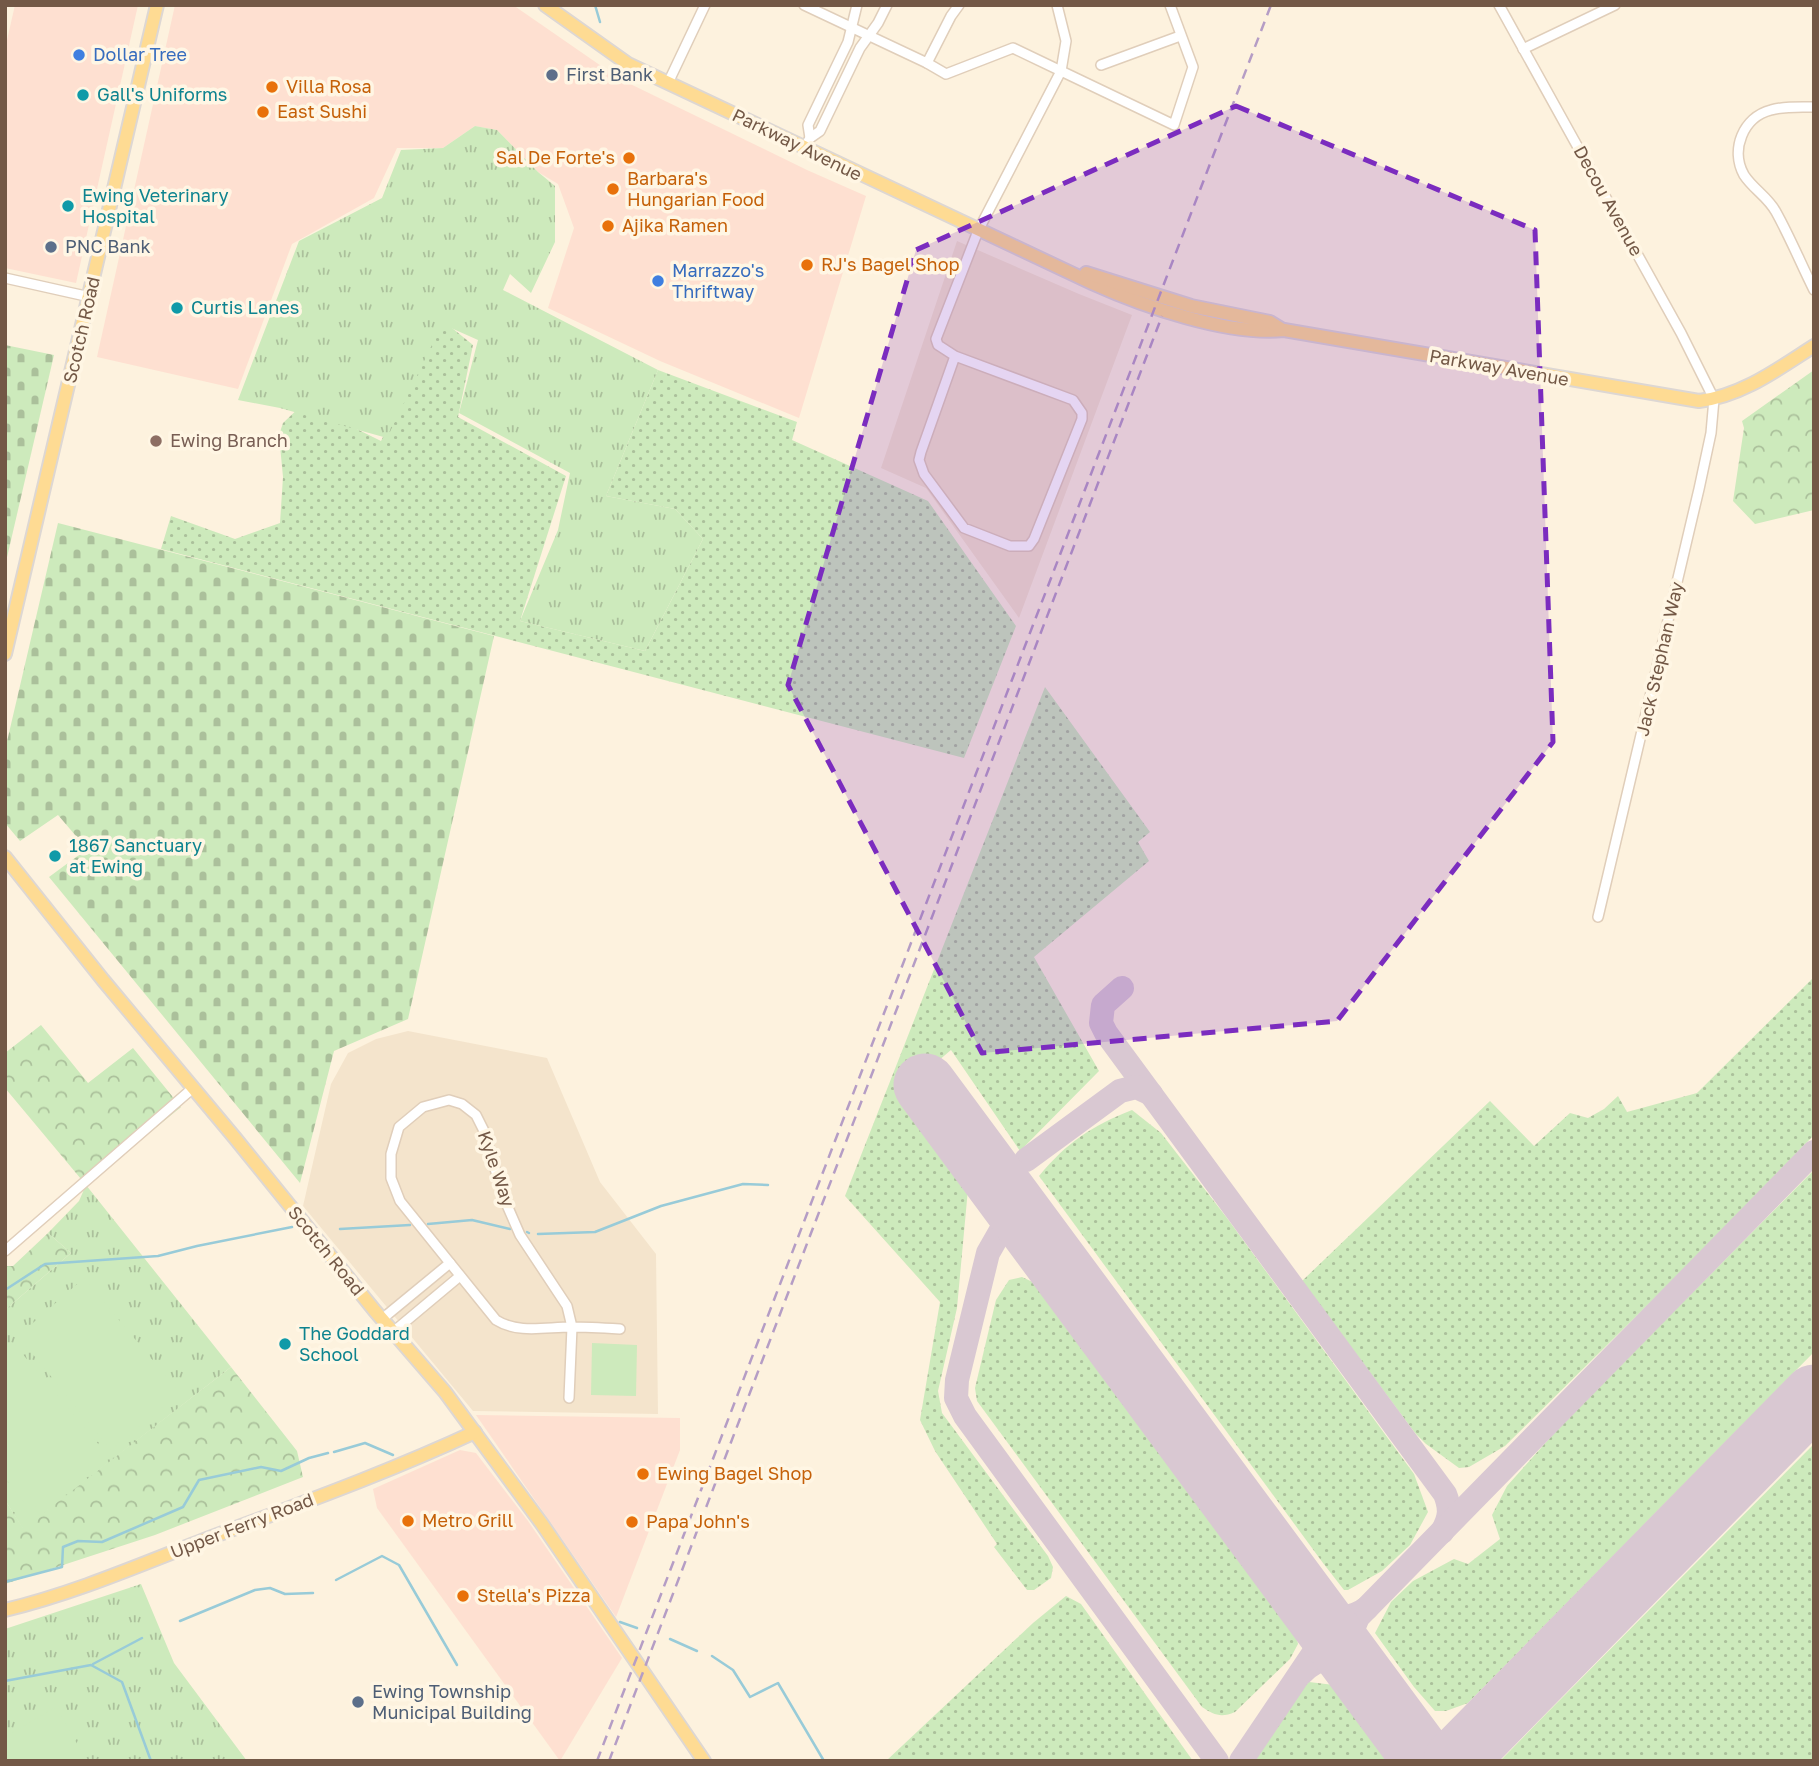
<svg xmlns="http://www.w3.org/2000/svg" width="1819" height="1766" viewBox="0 0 1819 1766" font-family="'Golos Text',sans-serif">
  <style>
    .residential { fill: #f4e4cc }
    .commercial { fill: #fee0d1 }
    .grass { fill: url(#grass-dots) }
    .forest { fill: url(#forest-crowns) }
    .cemetery { fill: url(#cemetery-stones) }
    .park { fill: url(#park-tufts) }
    .pitch { fill: #cdeabc }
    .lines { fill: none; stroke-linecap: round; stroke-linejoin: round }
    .stream { stroke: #98cbd8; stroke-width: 2.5 }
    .taxiway { stroke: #d9c8d2; stroke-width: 24 }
    .runway { stroke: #d9c8d2; stroke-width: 63 }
    .minor-casing { stroke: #e0ceba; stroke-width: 12 }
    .major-casing { stroke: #ddd7d3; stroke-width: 16 }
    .minor { stroke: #fff; stroke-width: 9 }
    .major { stroke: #fedb93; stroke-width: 12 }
    .rail { stroke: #b59dc5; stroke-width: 2.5; stroke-dasharray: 10 7; stroke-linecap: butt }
    .marked { fill: #7b2cbf; fill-opacity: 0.2; stroke: #7b2cbf; stroke-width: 5; stroke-dasharray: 14 9; stroke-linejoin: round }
    .shop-dot { fill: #3f7fe0; stroke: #fff6e4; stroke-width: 2.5 }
    .service-dot { fill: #5c6f8a; stroke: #fff6e4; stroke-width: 2.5 }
    .food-dot { fill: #e8710a; stroke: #fff6e4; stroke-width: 2.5 }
    .culture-dot { fill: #0f9aa8; stroke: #fff6e4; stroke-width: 2.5 }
    .education-dot { fill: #8d6e63; stroke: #fff6e4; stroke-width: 2.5 }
    .labels { text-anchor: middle; stroke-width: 7; stroke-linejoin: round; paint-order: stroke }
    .shop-label { font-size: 18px; fill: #366cbe; stroke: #fff6e4; text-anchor: start }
    .service-label { font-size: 18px; fill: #4e5e75; stroke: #fff6e4; text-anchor: start }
    .food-label { font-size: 18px; fill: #c56008; stroke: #fff6e4; text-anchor: start }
    .culture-label { font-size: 18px; fill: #0d838f; stroke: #fff6e4; text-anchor: start }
    .street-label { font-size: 18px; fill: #735846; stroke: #fff6e4 }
    .education-label { font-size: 18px; fill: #785e54; stroke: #fff6e4; text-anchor: start }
  </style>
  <defs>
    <pattern id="grass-dots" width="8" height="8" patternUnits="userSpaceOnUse" patternTransform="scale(1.75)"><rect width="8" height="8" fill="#cdeabc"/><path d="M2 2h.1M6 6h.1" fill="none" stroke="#abc09b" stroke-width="1.8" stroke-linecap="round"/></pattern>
    <pattern id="forest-crowns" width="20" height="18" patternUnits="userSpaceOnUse" patternTransform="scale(1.75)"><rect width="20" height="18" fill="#cdeabc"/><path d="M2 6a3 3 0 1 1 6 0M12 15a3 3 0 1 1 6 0" fill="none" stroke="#abc09b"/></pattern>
    <pattern id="cemetery-stones" width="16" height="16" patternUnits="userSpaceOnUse" patternTransform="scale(1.75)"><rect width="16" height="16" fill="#cdeabc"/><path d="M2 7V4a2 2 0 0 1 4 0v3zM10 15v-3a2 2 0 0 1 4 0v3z" fill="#abc09b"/></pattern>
    <pattern id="park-tufts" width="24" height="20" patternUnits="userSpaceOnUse" patternTransform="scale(1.75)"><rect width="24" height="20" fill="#cdeabc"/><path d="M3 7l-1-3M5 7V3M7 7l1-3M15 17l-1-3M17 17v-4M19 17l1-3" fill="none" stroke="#abc09b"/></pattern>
  </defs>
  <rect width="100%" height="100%" fill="#fdf2de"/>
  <!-- residential -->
  <g class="residential">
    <path d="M957,241L1079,294L1132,315L1019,618L926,488L881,468Z"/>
    <path d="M408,1031L547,1058L600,1182L656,1254L658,1414L473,1411L303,1206L331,1084L348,1053L376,1039Z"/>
  </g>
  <!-- commercial -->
  <g class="commercial">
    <path d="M15,5H138L76,283L5,268V49Z"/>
    <path d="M175,5H513L620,79L807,170L866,196L799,418L660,361L548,308L574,228L558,184L538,172L497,130L475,126L443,148H397L374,198L292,244L238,389L97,357Z"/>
    <path d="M476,1415L680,1418V1450L616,1617Z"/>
    <path d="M460,1450L476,1453L528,1521L622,1658L560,1761L377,1508L373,1489Z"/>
  </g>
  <!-- grass -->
  <g class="grass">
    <path d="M441,319L473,345L458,417L566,476L520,621L645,651L703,539L675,509L606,496L658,370L797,422L792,440L928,501L1016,626L964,758L161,549L171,516L235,539L280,523L283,477L279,435L283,423L304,403L381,441Z"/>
    <path d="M1045,687L1150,832L1138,842L1149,861L1034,957L1099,1071L1020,1151L951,1050L898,1095L968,1189L957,1308L938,1391L942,1413L1048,1556L1053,1567L1051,1578L1034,1590H1027L994,1547L997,1544L935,1451L920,1420L940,1302L845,1196Z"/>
    <path d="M1814,977V1135L1695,1258L1505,1446L1469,1467L1459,1468L1426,1444L1415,1433L1302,1281L1490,1101L1534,1146L1570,1113L1588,1118L1604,1109L1618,1096L1627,1112L1697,1093Z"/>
    <path d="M1132,1110L1161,1133L1227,1218L1414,1474L1428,1512L1410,1545L1382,1571L1348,1590H1344L1323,1563L1039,1176C1067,1142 1092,1126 1132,1110Z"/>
    <path d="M1814,1170V1352L1468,1703L1446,1711H1435L1414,1687L1375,1633L1391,1602L1413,1581L1454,1559L1468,1564L1500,1539L1492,1515L1507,1486L1564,1422Z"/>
    <path d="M1022,1277L1039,1285L1296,1634L1298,1644L1290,1659L1235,1712C1221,1718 1214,1715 1202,1707L977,1401L975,1388L996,1300L1009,1280Z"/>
    <path d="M1814,1444V1761H1500L1542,1718Z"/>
    <path d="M1066,1596L1081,1604L1193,1761H886L1033,1623Z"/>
    <path d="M1309,1682L1334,1685L1390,1761H1253L1301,1689Z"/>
  </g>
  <!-- forest -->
  <g class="forest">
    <path d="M1814,370V510L1755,524L1733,501L1744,428L1742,421Z"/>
    <path d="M41,1025L88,1083L133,1048L181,1107L86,1185L5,1088V1053Z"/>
    <path d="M48,1233L71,1253L5,1310V1266H13Z"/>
    <path d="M231,1367L297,1451L303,1477L155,1535L5,1584V1500L23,1528Z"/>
  </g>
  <!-- cemetery -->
  <g class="cemetery">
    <path d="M5,345L54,355L5,566Z"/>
    <path d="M58,523L494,636L408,1019L334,1051L300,1183L49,877L87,849L58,815L20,841L5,823V750Z"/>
  </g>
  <!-- park -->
  <g class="park">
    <path d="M475,126L497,130L538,172L555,186V242L531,293L510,274L503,290L658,370L606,496L675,509L703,539L645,651L520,621L558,530L570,473L459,413L478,340L442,324L387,438L280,408L238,400L299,241L382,198L401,150L443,148Z"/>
    <path d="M86,1185L231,1367L23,1529L5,1500V1310L71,1253L48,1233L79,1201Z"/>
    <path d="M141,1584L174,1663L247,1761H5V1629Z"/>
  </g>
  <!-- pitch -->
  <g class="pitch">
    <path d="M84,1278L180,1393L111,1450L18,1336Z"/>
    <path d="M592,1343L637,1345L636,1396L591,1395Z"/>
    <path d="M15,1345L105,1452L30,1510L5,1478V1353Z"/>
    <path d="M56,1707L87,1761H5V1737Z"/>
  </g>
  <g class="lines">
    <!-- stream -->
    <g class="stream">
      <path d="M595,5L600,22"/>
      <path d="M428,1224L472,1220L510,1229"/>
      <path d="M340,1229L410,1225"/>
      <path d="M527,1232L529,1233"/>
      <path d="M538,1234L595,1232L661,1206L743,1184L768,1185"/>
      <path d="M5,1290L45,1264L158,1256L197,1246L292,1227"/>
      <path d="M334,1452L365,1443L393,1455"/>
      <path d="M336,1580L382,1556L399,1565L457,1665"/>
      <path d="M5,1582L62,1567L63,1547L78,1541L102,1542L183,1507L199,1480L261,1467L281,1471L309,1458L328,1453"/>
      <path d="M180,1621L255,1590L270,1588L285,1594L313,1593"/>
      <path d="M620,1622L637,1628"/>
      <path d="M670,1639L697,1651"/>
      <path d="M712,1656L733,1670L750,1697L778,1683L824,1761"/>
      <path d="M93,1664L142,1638"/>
      <path d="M5,1681L91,1665L122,1682L151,1761"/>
    </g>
    <!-- taxiway -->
    <g class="taxiway">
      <path d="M1122,988L1103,1005L1101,1023L1106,1033L1445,1494C1451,1509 1450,1518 1442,1532"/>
      <path d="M1026,1160L1120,1091L1136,1087L1151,1094"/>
      <path d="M1000,1232L988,1253L957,1380L956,1398L965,1416L1217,1761"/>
      <path d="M1292,1581C1315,1603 1334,1632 1367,1608"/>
      <path d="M1352,1662L1350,1636L1358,1617L1814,1152"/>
      <path d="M1302,1673C1322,1651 1348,1657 1365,1679"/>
      <path d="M1241,1761L1313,1654C1323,1629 1323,1619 1305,1599"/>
    </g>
    <!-- runway -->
    <g class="runway">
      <path d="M925,1085L1425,1761"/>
      <path d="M1455,1761L1814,1396"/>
    </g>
    <!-- minor casing -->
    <g class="minor-casing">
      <g id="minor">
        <path d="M804,5L927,63L951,16L959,5"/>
        <path d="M1057,5L1066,41L1061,71L1174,125L1193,67L1170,5"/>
        <path d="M1499,5L1681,333L1714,399L1711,433L1699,489L1598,917"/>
        <path d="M1523,49L1615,5"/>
        <path d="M927,63L946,74L1013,48L1061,71L978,231L936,339L938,345L955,356L1073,400L1082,413V419L1034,539L1029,546H1010L964,528L924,474L919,460L921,452L955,356"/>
        <path d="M1101,65L1180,36"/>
        <path d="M668,83L705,5"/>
        <path d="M1814,107C1800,107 1784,106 1771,110C1743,117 1730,150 1744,175C1753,189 1768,197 1776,212C1790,237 1801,264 1814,290"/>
        <path d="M810,138L808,125L848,42L857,5"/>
        <path d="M804,148L810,138L820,131L860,48L878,23L887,5"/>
        <path d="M5,278L90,297"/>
        <path d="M5,1251L193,1088"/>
        <path d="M382,1319L450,1263"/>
        <path d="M393,1332L460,1276"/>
        <path d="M569,1398L572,1327L567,1306L520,1235L503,1196L484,1131L476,1115L462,1104L449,1100L423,1107L399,1127L391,1154V1178L400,1201L496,1320C518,1334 546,1327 571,1327C587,1327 604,1328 620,1329"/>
      </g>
    </g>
    <!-- major casing -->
    <g class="major-casing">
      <g id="major">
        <path d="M545,5L628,64L1092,283C1143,306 1228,336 1284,330L1699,401C1742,396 1778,369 1814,346"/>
        <path d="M1086,273L1191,306L1270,322L1283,330"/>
        <path d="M5,654L157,5"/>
        <path d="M5,857L103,980L235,1138L375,1311L445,1392L542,1524L704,1761"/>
        <path d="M5,1610C76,1593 144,1563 212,1537C300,1504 389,1472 475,1432"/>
      </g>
    </g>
    <!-- minor -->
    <use href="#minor" class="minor"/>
    <!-- major -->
    <use href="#major" class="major"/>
    <!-- rail -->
    <g class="rail">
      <path d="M597,1761L1271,5"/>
      <path d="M609,1761L1162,316"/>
    </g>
  </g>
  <!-- marked area -->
  <path class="marked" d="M1236,106L1535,230L1553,742L1337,1021L982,1053L788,685L916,250Z"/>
  <!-- markers -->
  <g class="shop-dot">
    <circle cx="79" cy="55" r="7"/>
    <circle cx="658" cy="281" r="7"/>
  </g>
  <g class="service-dot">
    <circle cx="552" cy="75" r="7"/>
    <circle cx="51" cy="247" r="7"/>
    <circle cx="358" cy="1702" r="7"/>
  </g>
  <g class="food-dot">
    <circle cx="272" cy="87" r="7"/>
    <circle cx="263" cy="112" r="7"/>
    <circle cx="629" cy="158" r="7"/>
    <circle cx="613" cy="189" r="7"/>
    <circle cx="608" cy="226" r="7"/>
    <circle cx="807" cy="265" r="7"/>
    <circle cx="643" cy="1474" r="7"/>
    <circle cx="408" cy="1521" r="7"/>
    <circle cx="632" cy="1522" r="7"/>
    <circle cx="463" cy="1596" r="7"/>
  </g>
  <g class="culture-dot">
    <circle cx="83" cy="95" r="7"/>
    <circle cx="68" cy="206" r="7"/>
    <circle cx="177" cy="308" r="7"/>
    <circle cx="55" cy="856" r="7"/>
    <circle cx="285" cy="1344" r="7"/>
  </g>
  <circle class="education-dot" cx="156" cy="441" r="7"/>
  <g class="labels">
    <!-- shop labels -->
    <g class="shop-label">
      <text x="93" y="61">Dollar Tree</text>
      <text x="672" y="277">Marrazzo's<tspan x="672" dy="21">Thriftway</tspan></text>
    </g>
    <!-- service labels -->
    <g class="service-label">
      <text x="566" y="81">First Bank</text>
      <text x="65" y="253">PNC Bank</text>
      <text x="372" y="1698">Ewing Township<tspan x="372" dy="21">Municipal Building</tspan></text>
    </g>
    <!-- food labels -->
    <g class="food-label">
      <text x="286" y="93">Villa Rosa</text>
      <text x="277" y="118">East Sushi</text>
      <text x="615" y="164" text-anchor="end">Sal De Forte's</text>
      <text x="627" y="185">Barbara's<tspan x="627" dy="21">Hungarian Food</tspan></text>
      <text x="622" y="232">Ajika Ramen</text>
      <text x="821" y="271">RJ's Bagel Shop</text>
      <text x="657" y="1480">Ewing Bagel Shop</text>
      <text x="422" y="1527">Metro Grill</text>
      <text x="646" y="1528">Papa John's</text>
      <text x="477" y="1602">Stella's Pizza</text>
    </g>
    <!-- culture labels -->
    <g class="culture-label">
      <text x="97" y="101">Gall's Uniforms</text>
      <text x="82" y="202">Ewing Veterinary<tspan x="82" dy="21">Hospital</tspan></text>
      <text x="191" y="314">Curtis Lanes</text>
      <text x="69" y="852">1867 Sanctuary<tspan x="69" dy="21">at Ewing</tspan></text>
      <text x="299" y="1340">The Goddard<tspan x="299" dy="21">School</tspan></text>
    </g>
    <!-- street labels -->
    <g class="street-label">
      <text transform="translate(797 145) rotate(26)" y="6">Parkway Avenue</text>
      <text transform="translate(1608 201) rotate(61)" y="6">Decou Avenue</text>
      <text transform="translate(82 330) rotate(-77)" y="6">Scotch Road</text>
      <text transform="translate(1499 368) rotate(10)" y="6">Parkway Avenue</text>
      <text transform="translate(1660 659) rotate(-77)" y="6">Jack Stephan Way</text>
      <text transform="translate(496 1169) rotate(71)" y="6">Kyle Way</text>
      <text transform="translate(326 1251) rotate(51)" y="6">Scotch Road</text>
      <text transform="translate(242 1526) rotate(-21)" y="6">Upper Ferry Road</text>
    </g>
    <!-- education labels -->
    <g class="education-label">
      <text x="170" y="447">Ewing Branch</text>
    </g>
  </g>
  <!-- border -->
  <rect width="1819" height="1766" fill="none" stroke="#735846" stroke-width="14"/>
</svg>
